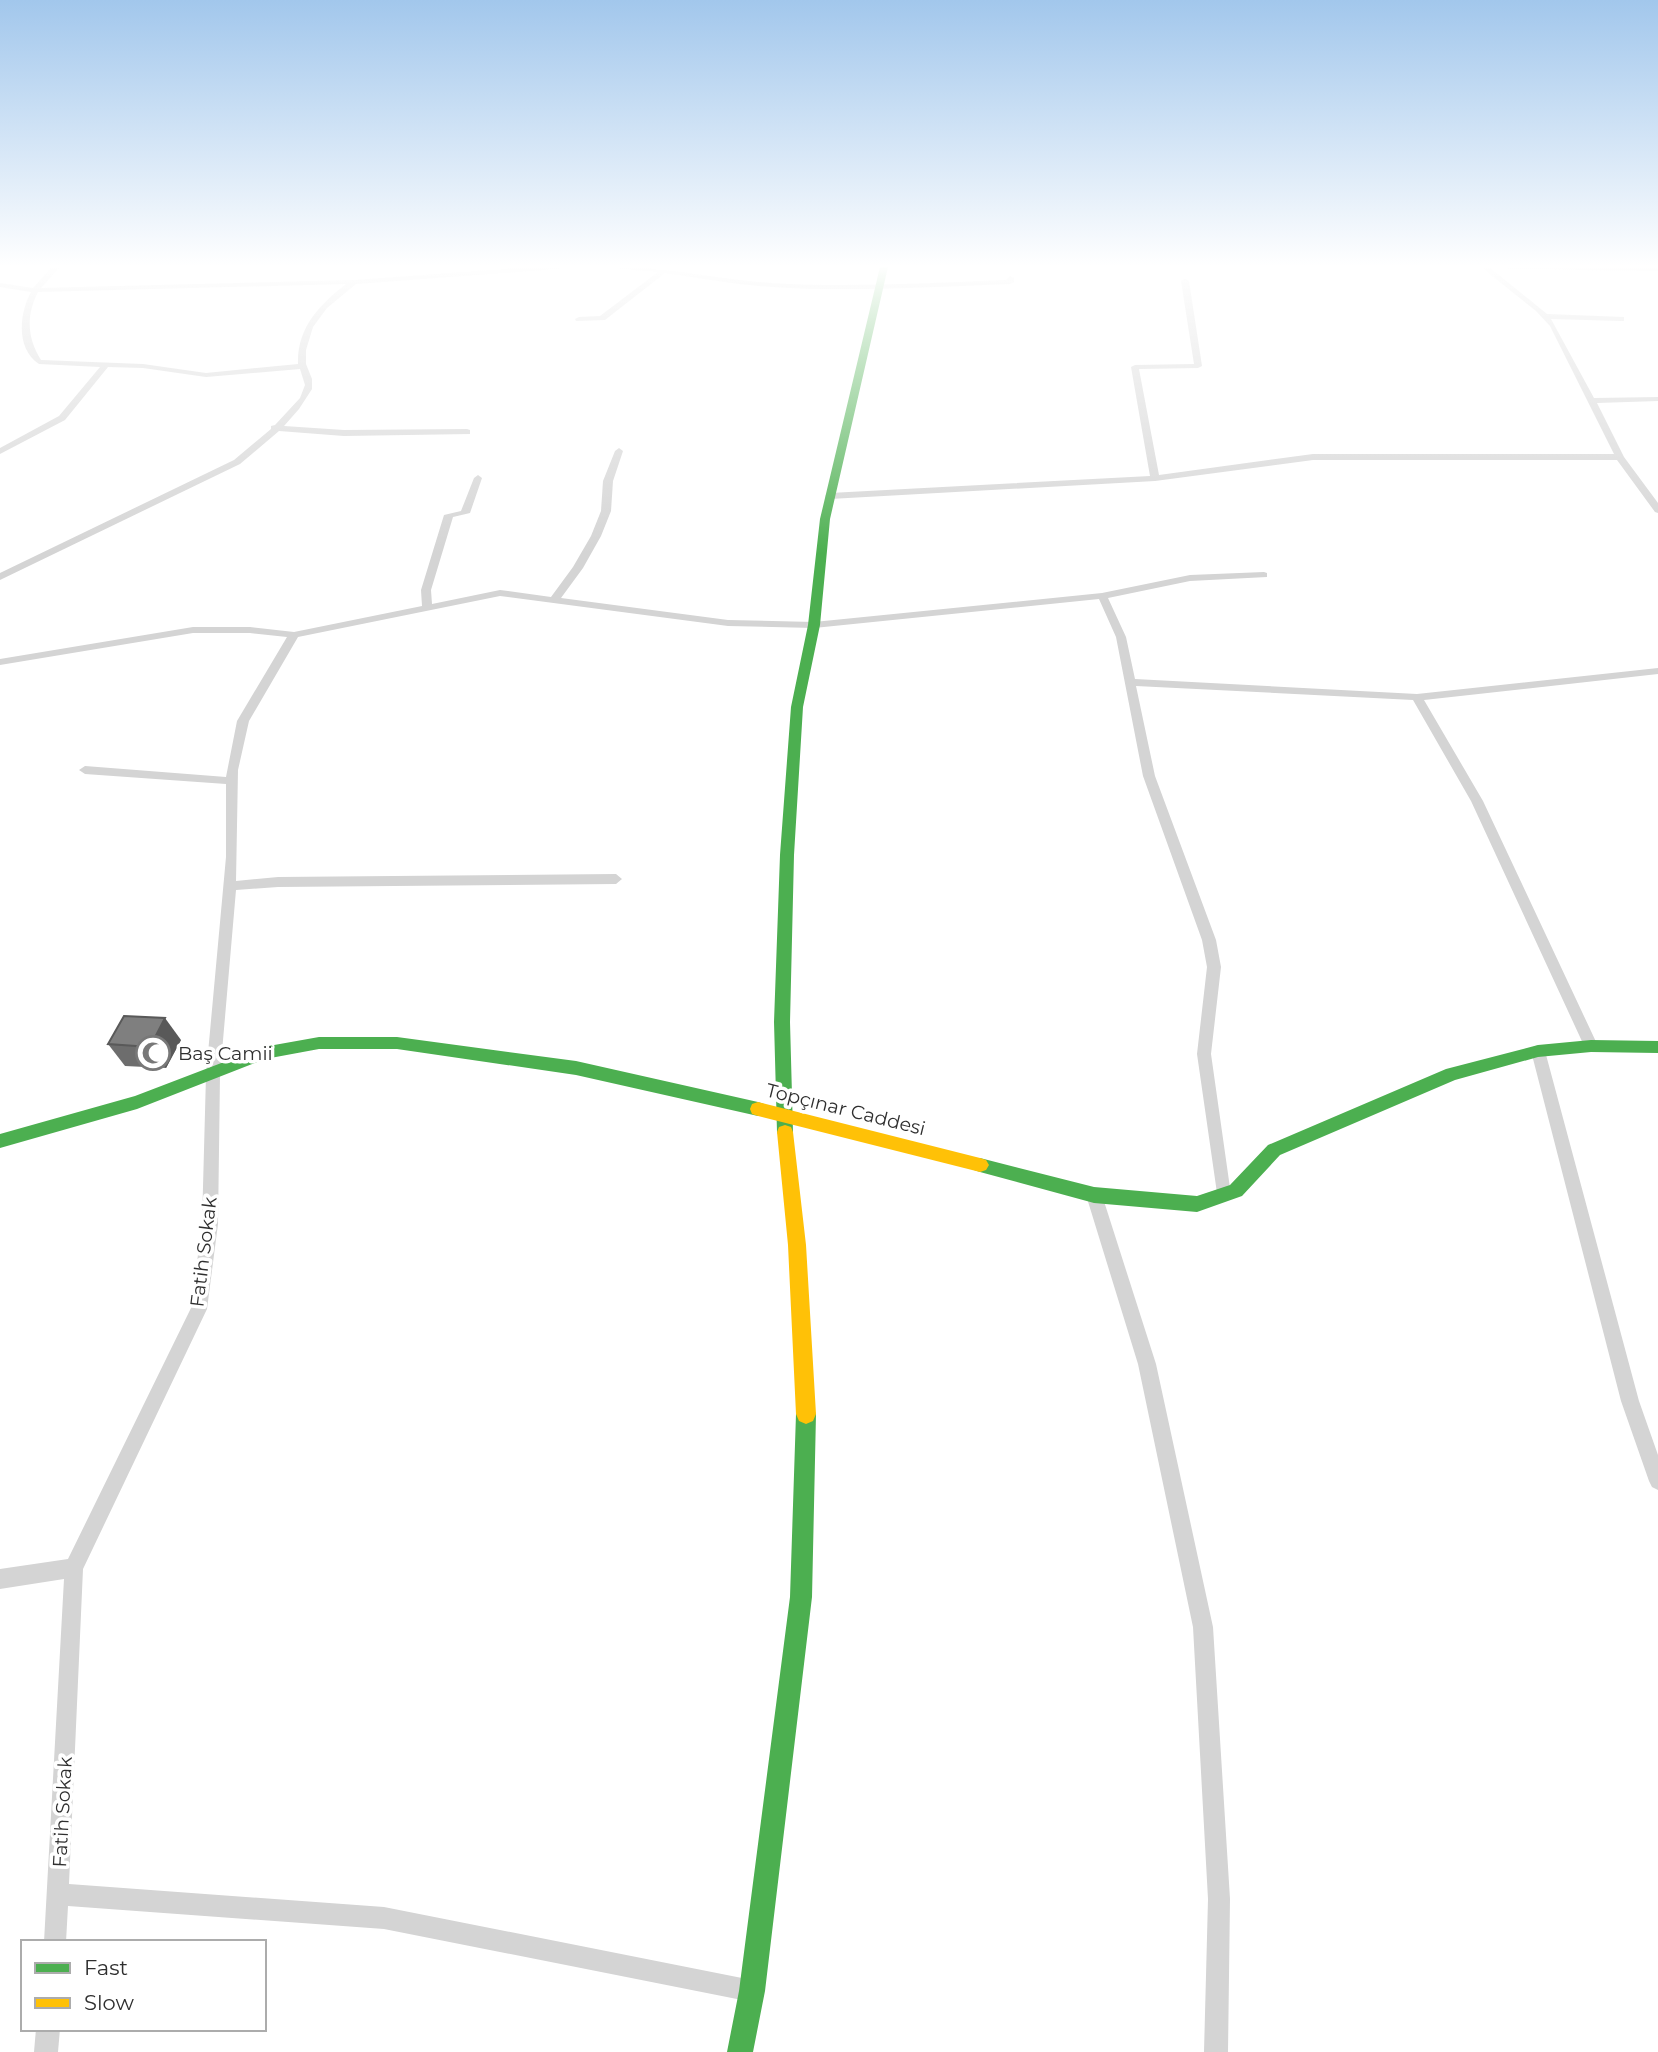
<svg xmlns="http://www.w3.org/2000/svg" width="1658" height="2052" viewBox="0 0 1658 2052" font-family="Montserrat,sans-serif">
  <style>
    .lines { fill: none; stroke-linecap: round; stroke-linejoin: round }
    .street { fill: #d4d4d4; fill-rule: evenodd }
    .fast { fill: #4caf50; fill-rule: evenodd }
    .slow { fill: #ffc107; fill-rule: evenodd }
    .wall { fill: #6d6d6d }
    .shaded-wall { fill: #595959 }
    .building { fill: #7f7f7f; stroke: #595959; stroke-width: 2 }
    .labels { text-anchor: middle; stroke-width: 7; stroke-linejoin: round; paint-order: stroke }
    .poi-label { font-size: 19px; fill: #2f2f2f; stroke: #fff; text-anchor: start }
    .street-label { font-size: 19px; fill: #2f2f2f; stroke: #fff }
  </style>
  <rect width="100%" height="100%" fill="#fff"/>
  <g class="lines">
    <!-- street -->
    <g class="street">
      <path d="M52,267H60L41,288L355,280L532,267H562L558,269L356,284L327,308L313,327L306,350V364L312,379V389L299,409L284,426L344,430L467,429L470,430V434L344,436L279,431L240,464L0,580V573L234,460L271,429V426L275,425L300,398L305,385L300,369L206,377L143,368L108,367L65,420L0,454V448L59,416L100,367L39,364C16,349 19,314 31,292L0,287V283L33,288ZM346,284C319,305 297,328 298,364L206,373L143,364L41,360C27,338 26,315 38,292Z"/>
      <path d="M618,267C670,267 720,280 771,283C850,288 928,283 1006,280L1010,276L1014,278V282L1010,284C931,287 851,292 772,287C736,285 701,278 665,273L605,320L576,321L575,319L579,317L600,316L658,272L621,269Z"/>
      <path d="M1481,267H1489L1547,314L1624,317V321H1621L1551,319L1594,398L1658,397V401L1597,403L1624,457L1658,503V513L1655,512L1617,460H1313L1155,481L830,499L825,496L830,493L1150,476L1131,367L1135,365L1194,364L1181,281L1185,279L1189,281L1202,366L1198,368L1139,369L1159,475L1313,454H1614L1550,326L1536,311Z"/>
      <path d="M1506,267H1658V271L1510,269Z"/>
      <path d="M619,448L623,451L613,481L611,511L601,536L583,568L561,598L728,620L814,622L1102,593L1190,575L1264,572L1267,573V577L1190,581L1108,598L1126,637L1135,679L1417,694L1658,668V674L1424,700L1483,801L1598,1046L1596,1050H1586L1471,801L1413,700L1136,686L1155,776L1216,940L1221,967L1211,1054L1231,1195L1228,1200L1223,1202L1218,1200L1197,1054L1207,967L1202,940L1143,776L1116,637L1099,599L814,628L728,626L500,596L298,637L249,721L238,770L236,881L278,877L616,874L622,879L616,884L278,887L236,890L220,1075L218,1224L207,1309L83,1569L69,1884L384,1907L752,1980L760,1983L763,1991L760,1999L752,2002L384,1929L68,1906L66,1942H44L64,1579L0,1589V1569L68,1559L191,1308L202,1224L206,1075L226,857V784L85,774L79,770L85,766L226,777L237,721L287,637L250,633H193L0,665V659L193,627H250L294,632L422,606L421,590L444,515L461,511L474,478L478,475L482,478L470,513L453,517L431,590L432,604L500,590L551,597L573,567L591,536L601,511L603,481L615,451Z"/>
      <path d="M1538,1045L1543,1047L1545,1051L1639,1401L1658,1455V1490L1652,1487L1649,1481L1621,1401L1531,1051L1533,1047Z"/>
      <path d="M1094,1188L1099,1190L1102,1195L1156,1364L1213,1627L1230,1899L1228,2052H1204L1208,1899L1193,1627L1138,1364L1086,1195L1089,1190Z"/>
      <path d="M36,2029H60L58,2052H34Z"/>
    </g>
    <!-- fast -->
    <g class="fast">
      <path d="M880,267H888L830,519L820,625L803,707L794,855L790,1022L793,1132L791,1137L785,1139L779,1137L777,1132L774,1022L780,855L791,707L808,625L820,519Z"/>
      <path d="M319,1037H397L576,1061L758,1102L764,1104L766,1109L764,1114L758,1116L576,1075L397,1049H319L265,1059L137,1109L0,1148V1134L135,1096L263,1047Z"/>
      <path d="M1591,1040L1658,1041V1053L1591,1052L1538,1057L1455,1080L1280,1155L1242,1196L1197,1212L1094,1203L980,1172L974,1170L971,1165L974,1160L980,1158L1094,1187L1197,1196L1230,1185L1268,1145L1446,1069L1538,1045Z"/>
      <path d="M806,1404L813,1407L816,1414L812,1597L765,1991L753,2052H727L739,1991L790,1597L796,1414L799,1407Z"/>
    </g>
    <!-- slow -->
    <g class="slow">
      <path d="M758,1102L980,1158L986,1160L989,1165L986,1170L980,1172L758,1116L752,1114L750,1109L752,1104Z"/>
      <path d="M785,1125L791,1127L793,1132L806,1245L816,1414L813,1421L806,1424L799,1421L796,1414L788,1245L777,1132L779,1127Z"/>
    </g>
  </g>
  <!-- wall -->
  <path class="wall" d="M181,1040L166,1068L125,1066L108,1044Z"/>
  <!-- shaded-wall -->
  <path class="shaded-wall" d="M165,1018L181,1040L166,1068L150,1047Z"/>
  <!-- building -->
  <path class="building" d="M124,1016L165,1018L150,1047L108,1044Z"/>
  <!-- sky -->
  <linearGradient id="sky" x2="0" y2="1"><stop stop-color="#a2c7ec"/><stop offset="0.48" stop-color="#fff"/><stop offset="1" stop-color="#fff" stop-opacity="0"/></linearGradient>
  <rect width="1658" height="554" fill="url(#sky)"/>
  <!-- icons -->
  <defs>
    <g id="mosque-ring" transform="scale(1.75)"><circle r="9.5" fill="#fff" stroke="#787878" stroke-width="1.5"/><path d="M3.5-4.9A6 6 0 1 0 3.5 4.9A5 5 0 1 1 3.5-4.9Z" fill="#787878"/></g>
  </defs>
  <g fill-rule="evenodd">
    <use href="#mosque-ring" x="153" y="1053"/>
  </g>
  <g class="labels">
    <!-- poi labels -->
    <g class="poi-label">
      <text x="178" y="1060">Baş Camii</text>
    </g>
    <!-- street labels -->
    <g class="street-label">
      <text transform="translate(846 1109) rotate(14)" y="7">Topçınar Caddesi</text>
      <text transform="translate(203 1252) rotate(-83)" y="7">Fatih Sokak</text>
      <text transform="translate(62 1812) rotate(-87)" y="7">Fatih Sokak</text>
    </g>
  </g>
  <!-- legend -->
  <rect x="21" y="1940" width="245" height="91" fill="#ffffff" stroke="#acacac" stroke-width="2"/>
  <rect x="35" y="1963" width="35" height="10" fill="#4caf50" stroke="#acacac" stroke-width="2"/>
  <text x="84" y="1975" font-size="21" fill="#2f2f2f">Fast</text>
  <rect x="35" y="1998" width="35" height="10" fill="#ffc107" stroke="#acacac" stroke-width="2"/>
  <text x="84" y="2010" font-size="21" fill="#2f2f2f">Slow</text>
</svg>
